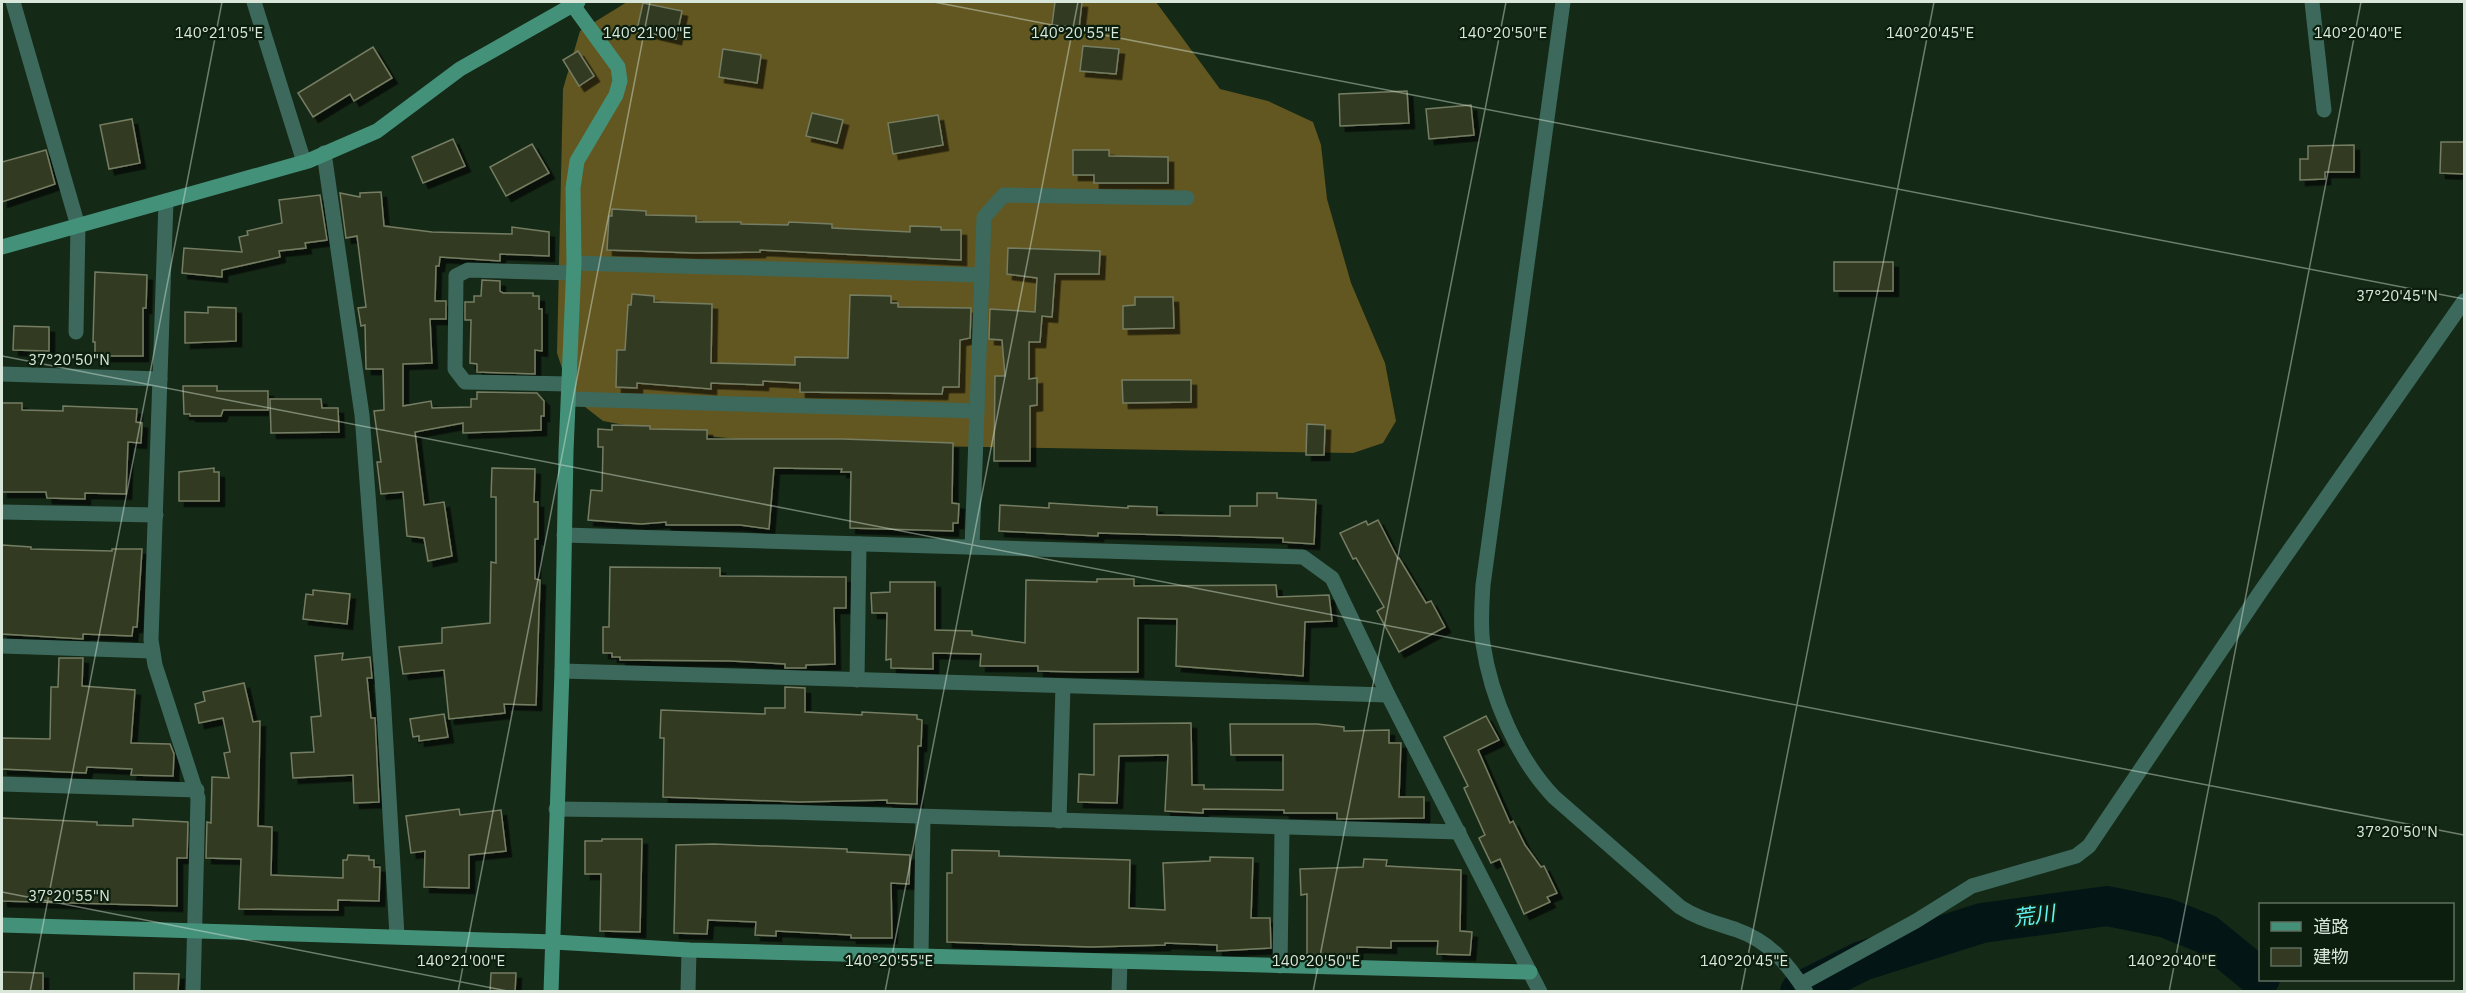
<svg xmlns="http://www.w3.org/2000/svg" width="2466" height="993" viewBox="0 0 2466 993" font-family="'IBM Plex Sans','Noto Sans JP',sans-serif">
  <style>
    .forest { fill: #635721 }
    .lines { fill: none; stroke-linecap: round; stroke-linejoin: round }
    .river { stroke: #041515; stroke-width: 40 }
    .building { fill: #333a21; stroke: #757d62; stroke-width: 1.5; filter: url(#shadow) }
    .street { stroke: #3c695b; stroke-width: 15 }
    .secondary { stroke: #44917a; stroke-width: 15 }
    .ticks { fill: none; stroke: #d9e6da; stroke-width: 1.5; stroke-opacity: 0.45 }
    .labels { text-anchor: middle; stroke-width: 4.5; stroke-linejoin: round; paint-order: stroke }
    .water-label { font-size: 21px; font-style: italic; fill: #63f4f6; stroke: #0c1f0e }
    .ticks-label { font-size: 15px; text-anchor: middle; fill: #d9e6da; stroke: #0c1f0e; stroke-width: 4.5; stroke-linejoin: round; paint-order: stroke }
  </style>
  <defs>
    <filter id="shadow"><feDropShadow dx="5.5" dy="5.5" stdDeviation="0" flood-color="#0009"/></filter>
  </defs>
  <rect width="100%" height="100%" fill="#152917"/>
  <!-- forest -->
  <path class="forest" d="M627,2H1156L1220,89L1268,101L1313,122L1321,145L1327,199L1351,283L1385,363L1396,421L1383,443L1353,453L793,444L662,432L603,421L571,396L557,353L563,89L580,31Z"/>
  <g class="lines">
    <!-- river -->
    <path class="river" d="M1800,992L1862,961L1982,923L2107,906L2166,918L2206,934L2260,978"/>
  </g>
  <!-- building -->
  <g class="building">
    <path d="M1055,2H1082L1079,28L1052,25Z"/>
    <path d="M643,3L682,11L676,39L637,30Z"/>
    <path d="M1083,46L1119,49L1116,74L1080,71Z"/>
    <path d="M373,47L392,78L354,101L350,94L313,117L298,93Z"/>
    <path d="M723,49L761,55L757,83L719,77Z"/>
    <path d="M578,51L594,76L579,86L563,60Z"/>
    <path d="M1407,91L1409,123L1340,126L1339,94Z"/>
    <path d="M1471,105L1474,135L1429,139L1426,109Z"/>
    <path d="M812,113L843,120L837,143L806,136Z"/>
    <path d="M938,115L943,145L893,154L888,123Z"/>
    <path d="M132,119L140,163L109,169L100,125Z"/>
    <path d="M453,139L465,166L423,183L412,157Z"/>
    <path d="M2441,142H2464V174L2440,173Z"/>
    <path d="M532,144L549,173L506,196L490,167Z"/>
    <path d="M2354,145V172H2325V179L2300,180V159H2308V146Z"/>
    <path d="M46,150L55,184L2,202V162Z"/>
    <path d="M1073,150H1109V156L1168,157V183H1094V175H1073Z"/>
    <path d="M381,192L384,226L432,232L512,234V227L549,232V256L500,254V261L440,257L439,266H436L435,301H446V319H430L432,363L403,364V406L431,401L432,408L471,407V399H477V392L537,393L544,401V416H541V430L463,433V423L415,432L424,505L444,502L452,556L428,561L424,538L407,536L403,492L381,494L377,462H381L374,411L384,410L383,369H366L365,325L361,326L358,308L366,307L357,236L346,238L340,193L360,197V193Z"/>
    <path d="M320,195L327,240L305,243L306,248L279,251L280,257L222,270V277L182,273L184,248L242,252L239,237L248,235L247,231L282,223L279,200Z"/>
    <path d="M612,209L646,211V215L696,216V222H741V224L788,225L789,222L832,224V228L910,232V226L941,227V230H961V260L760,250V252L695,253L607,250L609,216H612Z"/>
    <path d="M1008,248L1100,251L1099,274H1055L1052,317L1042,316L1040,342H1029V379L1037,378V405L1030,406V461H994L995,376H1005L1002,340L989,339L990,309L1035,312L1037,278L1007,274Z"/>
    <rect x="1834" y="262" width="59" height="29"/>
    <path d="M95,272L147,275L146,308H143V356H95V342H93Z"/>
    <path d="M482,280L500,281V291L503,293H533V296H539V309H542V351L535,350V374L477,372V364L470,363L471,320H465V302H474V296H481Z"/>
    <path d="M632,294L654,296V302L712,304L711,363L795,365V357L848,358L850,295L891,296V303H898V307L971,308L970,338L960,340L959,387H943L942,394L800,392V383L763,381V385L711,383V389L637,383V388L616,387L617,350H625L628,305H631Z"/>
    <path d="M1135,297H1173L1174,328L1123,329V306L1135,305Z"/>
    <path d="M208,307L236,308V341L185,343V312L208,313Z"/>
    <path d="M14,326L49,327V351L13,350Z"/>
    <path d="M1122,380H1191V402L1123,403Z"/>
    <path d="M183,386H217V391H268V410H223L221,416H190V414H184Z"/>
    <path d="M270,399H321L322,408H338L339,432L271,433Z"/>
    <path d="M2,403H22V410L63,411V406L137,409L136,422L142,423L141,443L128,442L126,494L85,493V499L47,498L46,492H2Z"/>
    <path d="M1307,424L1325,425L1324,455H1306Z"/>
    <path d="M612,425L650,426V429L707,430V439H843L953,443L952,503L959,504L958,523H953V531L850,528L851,472H841L842,469L774,468L769,529L740,525H666V522L641,524L588,520L591,490L602,491L603,447H598V429L612,430Z"/>
    <path d="M214,468V472H219V501H179V472Z"/>
    <path d="M492,468L535,469L534,502H538V539H535V579L540,580L536,705L504,704L505,713L449,719L444,670L403,674L399,647L442,643V628L490,623L491,562L496,563V497H491Z"/>
    <path d="M1257,493H1277V498L1316,500L1314,544L1283,542V538L1098,533V536L999,531L1000,505L1049,508V503L1128,508V506L1157,507V515L1230,516V506H1257Z"/>
    <path d="M1378,520L1398,559L1399,558L1426,603L1431,601L1445,627L1399,652L1377,611L1384,607L1356,558L1353,559L1340,533L1366,521L1368,525Z"/>
    <path d="M2,545L31,547V549L112,551V549H142L137,627H133L132,636L83,634V639L2,634Z"/>
    <path d="M610,567L720,568V576L846,577V608H834L835,664L806,665V668H785V664L731,661L620,660V657H612V653H603V627H609Z"/>
    <path d="M1097,579H1134V586L1276,585L1277,597L1329,595L1332,621L1305,622L1303,676L1176,666L1177,619L1138,618V672H1078L1038,671V666H980L981,654L933,653V669L891,668V659L886,660L887,613H872L871,593L890,592V582H935V630L972,631V635L1025,643L1026,580L1097,582Z"/>
    <path d="M313,590L350,594L347,624L303,619L306,594L313,595Z"/>
    <path d="M343,653L342,660L370,657L372,678H367L371,718H375L379,802L354,803L353,775L293,778L291,753L314,752L311,717L321,716L315,656Z"/>
    <path d="M59,658H83L82,686L135,690L131,743L170,744L174,754L173,776L131,775L132,769L87,767L86,773L2,769V738L50,739L51,687H58Z"/>
    <path d="M244,683L253,722L260,721L258,826L272,827L271,875L343,878V860H347L348,855L369,856V860H374V867H380L379,901L338,900V910L239,909L241,859L206,858L207,822L211,823L212,777L229,778L224,753L230,752L223,718L199,723L195,704L205,701L203,692Z"/>
    <path d="M785,687L805,688V712L862,715V712L917,715V719L922,720L921,746H918L917,804L887,803V800L800,802L663,797L664,738H660L661,710L765,714V708H785Z"/>
    <path d="M444,714L448,737L419,741V736L413,737L410,719Z"/>
    <path d="M1486,716L1499,740L1478,750L1510,823L1513,821L1525,845L1541,867L1544,866L1557,893L1547,897L1550,902L1524,914L1500,859L1491,863L1479,838L1485,835L1464,788L1468,786L1444,737Z"/>
    <path d="M1191,723L1192,785H1204V789L1283,790V755H1231L1230,724H1317L1344,727V731L1389,730V743H1401L1399,797H1424V818L1337,819V813H1284V810L1203,809V813L1165,811L1168,755L1119,756L1117,803L1078,802L1079,774L1094,775V724Z"/>
    <path d="M459,809L460,815L501,810L506,851L469,855V888L424,887L425,851L411,853L406,816Z"/>
    <path d="M2,818L97,822V825L133,826V819L188,822L187,858H177V906L2,901Z"/>
    <path d="M602,839H642L640,932L600,931L601,874H585V841H602Z"/>
    <path d="M714,844L847,849V852L910,855L909,884L891,883L892,938H851V935L776,931V936L755,935L756,922L708,920L707,934L674,933L676,845Z"/>
    <path d="M952,850L999,851V856L1130,860L1129,908L1165,910L1163,863L1210,861V857L1253,858L1251,918H1270L1271,948L1217,951V945L1165,943V945L1091,947L947,942V873H952Z"/>
    <path d="M1364,859L1387,860L1386,866L1461,870L1460,931L1472,932L1470,955L1437,954L1438,941H1391V948L1357,947V956H1307V894L1301,895L1300,869L1363,867Z"/>
    <path d="M2,972L43,973V992H2Z"/>
    <path d="M134,973L179,974L178,992H134Z"/>
    <path d="M491,973H516L515,992H490Z"/>
  </g>
  <g class="lines">
    <!-- street -->
    <g class="street">
      <path d="M13,2L78,226L76,332"/>
      <path d="M254,2L304,162"/>
      <path d="M1563,2L1483,585C1482,604 1480,625 1483,644C1491,698 1517,758 1554,797L1680,907C1698,919 1717,923 1737,930C1769,941 1788,964 1806,992"/>
      <path d="M2312,2L2324,110"/>
      <path d="M324,153L362,415L383,693L397,936"/>
      <path d="M166,201L151,640L155,665L198,798L193,992"/>
      <path d="M574,263L980,275"/>
      <path d="M2,374L160,379"/>
      <path d="M569,384L465,382L455,369L456,276L468,270L574,273"/>
      <path d="M569,399L977,411"/>
      <path d="M2,512L156,515"/>
      <path d="M564,535L1303,557L1332,578L1388,695L1540,992"/>
      <path d="M972,547L984,217L1004,195L1187,198"/>
      <path d="M2,646L152,651"/>
      <path d="M562,671L1388,695"/>
      <path d="M857,680L859,544"/>
      <path d="M2,784L197,790"/>
      <path d="M556,809L785,812L1459,832"/>
      <path d="M1059,821L1063,686"/>
      <path d="M921,957L923,817"/>
      <path d="M1280,966L1282,829"/>
      <path d="M1801,984L1916,921L1972,886L2076,856L2089,846L2261,591L2464,301"/>
      <path d="M688,992L689,950"/>
      <path d="M1119,992L1120,962"/>
    </g>
    <!-- secondary -->
    <g class="secondary">
      <path d="M2,247L308,161L377,131L460,69L578,2"/>
      <path d="M2,925L554,942L689,950L1530,972"/>
      <path d="M551,992L562,671L566,451L574,263L573,188L577,161L616,95L620,81L618,67L572,4"/>
    </g>
  </g>
  <!-- ticks -->
  <path class="ticks" d="M934,2L2464,299M2,356L2464,835M2,892L513,992M30,992L222,2M458,992L650,2M885,992L1078,2M1313,992L1506,2M1741,992L1934,2M2169,992L2361,2"/>
  <g class="labels">
    <!-- water labels -->
    <g class="water-label">
      <text transform="translate(2034 916) rotate(-8)" y="7">荒川</text>
    </g>
  </g>
  <g class="ticks-label">
    <text x="219" y="38">140°21'05"E</text>
    <text x="647" y="38">140°21'00"E</text>
    <text x="1075" y="38">140°20'55"E</text>
    <text x="1503" y="38">140°20'50"E</text>
    <text x="1930" y="38">140°20'45"E</text>
    <text x="2358" y="38">140°20'40"E</text>
    <text x="2397" y="301">37°20'45"N</text>
    <text x="69" y="365">37°20'50"N</text>
    <text x="2397" y="837">37°20'50"N</text>
    <text x="69" y="901">37°20'55"N</text>
    <text x="461" y="966">140°21'00"E</text>
    <text x="889" y="966">140°20'55"E</text>
    <text x="1316" y="966">140°20'50"E</text>
    <text x="1744" y="966">140°20'45"E</text>
    <text x="2172" y="966">140°20'40"E</text>
  </g>
  <!-- border -->
  <rect width="2466" height="993" fill="none" stroke="#d9e6da" stroke-width="6"/>
  <!-- legend -->
  <rect x="2259" y="903" width="195" height="78" fill="#0c1f0e" stroke="#5e6f60" stroke-width="1.5"/>
  <rect x="2271" y="922" width="30" height="9" fill="#44917a" stroke="#5e6f60" stroke-width="1.5"/>
  <text x="2313" y="933" font-size="18" fill="#d9e6da">道路</text>
  <rect x="2271" y="948" width="30" height="18" fill="#333a21" stroke="#5e6f60" stroke-width="1.5"/>
  <text x="2313" y="963" font-size="18" fill="#d9e6da">建物</text>
</svg>
